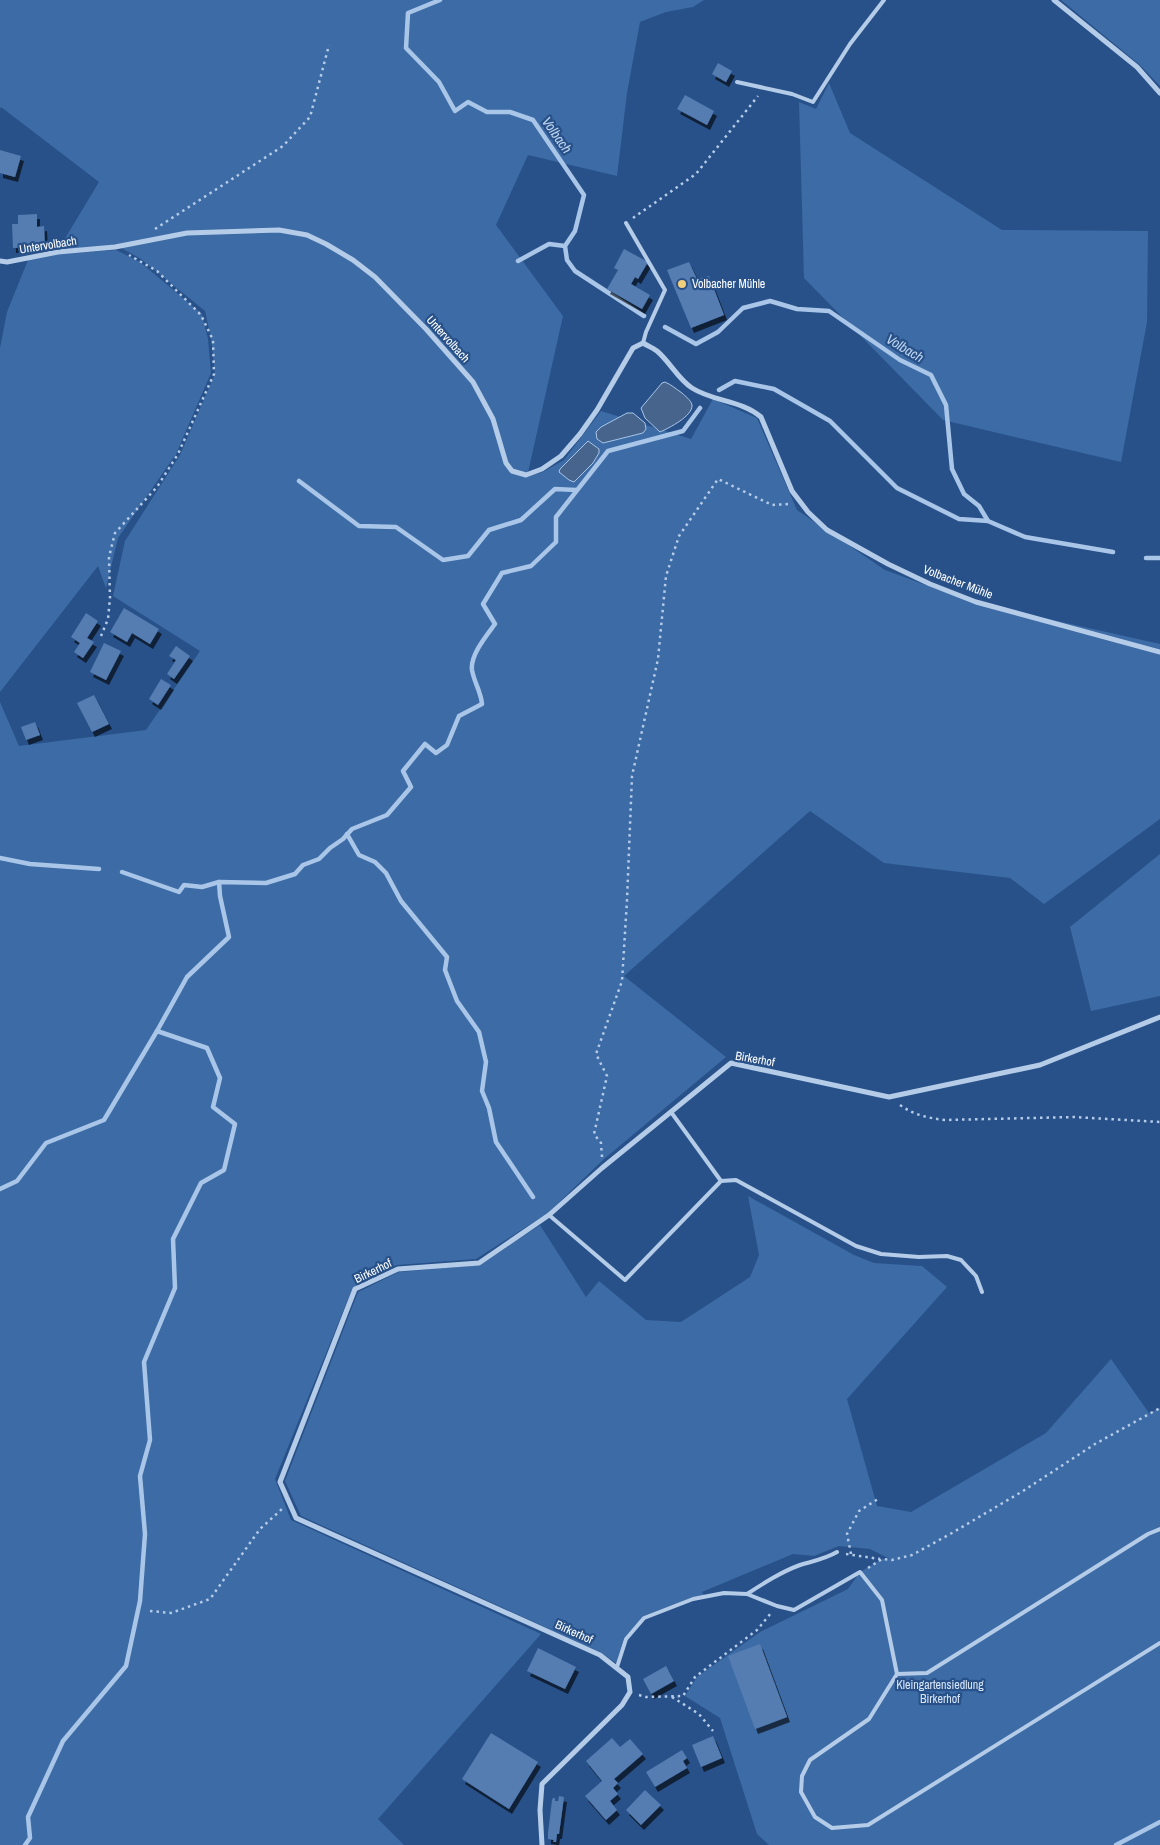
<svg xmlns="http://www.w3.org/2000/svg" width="1160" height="1845" viewBox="0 0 1160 1845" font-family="'Archivo Narrow',sans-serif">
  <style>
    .green { fill: #3c6ba5 }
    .water { fill: #47658c; stroke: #a9c6e9 }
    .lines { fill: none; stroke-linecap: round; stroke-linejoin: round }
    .stream { stroke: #a9c6e9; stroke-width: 4.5 }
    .building { fill: #547db2; filter: url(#shadow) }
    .path { stroke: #b5cce9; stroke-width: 2.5; stroke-dasharray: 2.5 4; stroke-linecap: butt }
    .lane { stroke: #b5cce9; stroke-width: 4 }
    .street { stroke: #b5cce9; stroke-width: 5 }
    .poi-dot { fill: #f1cf7b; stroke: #285189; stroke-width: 2 }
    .labels { text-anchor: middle; stroke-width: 4.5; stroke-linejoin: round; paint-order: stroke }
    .street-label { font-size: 12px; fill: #fff; stroke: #285189 }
    .poi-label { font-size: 12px; fill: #fff; stroke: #285189; text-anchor: start }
    .park-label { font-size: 12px; fill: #d8e6f7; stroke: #285189 }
    .water-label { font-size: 14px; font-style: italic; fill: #c0d6f0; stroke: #285189 }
  </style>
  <defs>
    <filter id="shadow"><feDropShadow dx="3" dy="5" stdDeviation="0" flood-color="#0009"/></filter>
  </defs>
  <rect width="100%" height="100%" fill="#285189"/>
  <!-- green -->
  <g class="green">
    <path d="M0,0H704L693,7L666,12L640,22L627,93L617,176L528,155L496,225L563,316L527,477L543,472L564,460L601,411L691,439L713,399L757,418L797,510L885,570L972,602L1160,644V819L1044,904L1010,878L884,863L810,811L624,976L726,1057L604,1159L548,1213L476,1259L397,1265L353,1287L275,1479L291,1520L541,1634L378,1819L404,1845H0V702L19,746L146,730L200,651L113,596L125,541L180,455L215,374L211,338L205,311L141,259L116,245L58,250L99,182L1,107L0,109Z"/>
    <path d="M1061,0H1160V86L1140,65Z"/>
    <path d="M829,83L850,133L1002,230L1148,231L1147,322L1121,462L943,420L804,278L799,102L816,109Z"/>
    <path d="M116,250L140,262L202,314L208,339L211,373L176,454L118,538L106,588L98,566L0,692V348L7,312L28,260L59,254Z"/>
    <path d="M1160,854V996L1091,1011L1070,927Z"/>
    <path d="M748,1196L854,1255L874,1263L922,1266L947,1287L847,1399L877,1506L911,1512L1046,1433L1111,1359L1149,1413L1160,1408V1845H769L757,1834L720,1718L685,1696L697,1677L760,1632L848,1589L860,1572L882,1559H890L870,1549L839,1546L814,1556L793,1554L702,1592L704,1595L693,1597L643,1616L624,1638L616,1663L600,1652L301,1516L285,1481L358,1292L399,1272L480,1265L540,1225L586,1297L599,1281L646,1320L681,1322L750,1277L759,1255Z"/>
  </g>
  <!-- water -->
  <g class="water">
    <path d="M665,382C672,385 676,389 682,393C685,396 691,400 692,405C693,416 669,428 660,432L645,418L641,408L662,383Z"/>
    <path d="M627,413H633L645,423L646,429L643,433L603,443L597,439L596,432L601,427Z"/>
    <path d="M588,441L599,449V453L593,463L574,482L569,480L559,472L560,469Z"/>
  </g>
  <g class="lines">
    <!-- stream -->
    <g class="stream">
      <path d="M440,0L408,13L406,48L439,82L455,111L468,102L487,112H510L533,120L584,195L575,231L565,246L567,260L575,271L644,316"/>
      <path d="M518,261L549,244L565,246"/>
      <path d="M665,327L696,344L718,332L743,308L770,301L797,309L829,311L900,360L931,375L946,405L952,469L964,494L979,506L988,521L1025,537L1113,552"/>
      <path d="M719,390L735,381L774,389L830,421L897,488L959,519L988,521"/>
      <path d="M299,481L359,526L396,527L443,560L468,556L489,530L521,520L555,489L576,490"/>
      <path d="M1146,558H1160"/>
      <path d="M347,834L359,855L375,862L386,873L401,901L447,957L445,970L457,1001L479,1032L486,1062L482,1091L489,1108L496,1142L533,1197"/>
      <path d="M0,858L30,864L99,869"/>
      <path d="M122,872L179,892L184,885L202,887L219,882"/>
      <path d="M0,1189L17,1181L46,1143L104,1120L157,1031L187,977L229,937L220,896L219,882L266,883L295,874L303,865L319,859L330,848L343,839L352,829L387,815L411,787L403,771L425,744L436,753L447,745L459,716L482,704C481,692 474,682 472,670C470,655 487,635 495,624L483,604L502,573L531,566L556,542V517L608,451L683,431L700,408"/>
      <path d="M25,1845L30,1838L28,1817L63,1741L126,1666L140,1601L145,1534L140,1476L150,1440L144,1362L175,1288L173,1239L201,1183L224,1170L235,1124L213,1107L220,1078L207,1048L157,1031"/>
      <path d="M1116,1845L1160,1822"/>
    </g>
  </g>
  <!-- building -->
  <g class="building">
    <path d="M718,63L732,71L726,82L712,74Z"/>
    <path d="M685,95L714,111L707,125L677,109Z"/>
    <path d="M0,150L21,156L15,177L0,173Z"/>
    <path d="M37,214V227L44,226L45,246L13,248L12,224H18V215Z"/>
    <path d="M624,249L648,262L638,279L635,277L631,284L650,295L642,309L607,289L618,270L614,268Z"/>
    <path d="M689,262L697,279L709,276L724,315L691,328L667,270Z"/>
    <path d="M124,608L159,629L150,644L132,633L127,642L110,632Z"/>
    <path d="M86,613L98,621L87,638L94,642L83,658L74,652L80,643L71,637Z"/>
    <path d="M104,643L121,651L106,680L90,672Z"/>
    <path d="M176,646L190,656L174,679L167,674L176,660L169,656Z"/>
    <path d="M161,679L171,685L158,705L149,699Z"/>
    <path d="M94,695L109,724L92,732L77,703Z"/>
    <path d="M35,722L40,735L26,740L21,727Z"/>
    <path d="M760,1644L787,1717L755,1729L728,1656Z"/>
    <path d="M538,1648L576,1667L565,1689L527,1671Z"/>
    <path d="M666,1666L674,1681L651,1694L643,1679Z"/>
    <path d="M491,1733L538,1762L509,1809L462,1779Z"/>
    <path d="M713,1736L722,1758L701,1767L692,1745Z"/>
    <path d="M612,1738L620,1747L630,1739L643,1754L614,1779L618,1783L613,1788L618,1794L610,1801L617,1810L606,1820L585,1796L602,1781L586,1761Z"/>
    <path d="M682,1750L687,1758L683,1761L687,1768L655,1787L646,1772Z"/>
    <path d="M645,1790L661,1805L641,1825L626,1810Z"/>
    <path d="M559,1796L564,1797L559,1834H557L556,1842H553L554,1840L548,1839V1833L552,1800L553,1798H555V1801H558Z"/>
  </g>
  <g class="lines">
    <!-- path -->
    <g class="path">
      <path d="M633,218L696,174L758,96"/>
      <path d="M155,229L283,146L310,117L329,45"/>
      <path d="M101,636L108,619L110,598L109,557L115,533L157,487L178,454L214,374L213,340L201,315L157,271L129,255"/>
      <path d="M900,1105C914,1115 928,1118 945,1120L1074,1117L1160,1122"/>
      <path d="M602,1157L601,1143L594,1134L607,1076L596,1054L622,981L627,900L632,776L658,659L666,576L679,536L718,479L772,505L790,504"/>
      <path d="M846,1554L880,1559"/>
      <path d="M851,1554L847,1534L859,1511L878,1499"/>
      <path d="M868,1568L882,1559L892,1560L912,1555L952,1533L1023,1491L1095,1444L1160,1408"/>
      <path d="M150,1611L171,1613L210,1599L260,1529L282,1509"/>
      <path d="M639,1695L646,1697L683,1696L695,1677L757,1630L771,1613"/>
      <path d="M672,1697L699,1714L713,1731"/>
    </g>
    <!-- lane -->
    <g class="lane">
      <path d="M737,82L792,94L813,102L850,44L884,0"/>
      <path d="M626,223L665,290L646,332L643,343"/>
      <path d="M721,1181L736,1180L856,1246L881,1254L919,1257L947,1256L961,1260L976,1276L982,1292"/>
      <path d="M549,1215L625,1280L721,1181L671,1112"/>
      <path d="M747,1594C764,1583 781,1572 800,1565C813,1561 825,1559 837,1552"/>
      <path d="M617,1667L626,1639L644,1618L693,1599L724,1593L747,1594L777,1606L794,1610L860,1572L882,1600L897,1674L869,1719L810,1760L802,1776L801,1792L815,1817L832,1828L868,1825L1160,1643"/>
      <path d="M897,1674L927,1673L1148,1534L1160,1529"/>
    </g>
    <!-- street -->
    <g class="street">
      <path d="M1054,0L1137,67L1160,93"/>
      <path d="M0,261L7,262L58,252L115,247L187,233L279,230L307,235L326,244L353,260L375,277L426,329L473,382L493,419L506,463L512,471L526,475L542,469L561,456L580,434L597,410L633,348L643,343C648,346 653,348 657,351C670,362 678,379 692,388C714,402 741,400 761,417L792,491L808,512L827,530L888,564L930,584L976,602L1160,652"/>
      <path d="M542,1845L540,1810L542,1784L622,1705L630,1692L628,1677L600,1655L296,1518L280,1482L355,1289L398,1269L479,1263L549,1215L602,1168L731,1063L889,1097L1040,1065L1160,1017"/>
    </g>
  </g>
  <!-- markers -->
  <circle class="poi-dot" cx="682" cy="284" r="5"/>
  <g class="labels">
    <!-- street labels -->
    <g class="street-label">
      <text transform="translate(48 245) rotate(-9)" y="4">Untervolbach</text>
      <text transform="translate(448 339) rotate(48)" y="4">Untervolbach</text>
      <text transform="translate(958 582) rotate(21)" y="4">Volbacher Mühle</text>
      <text transform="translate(755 1059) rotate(10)" y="4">Birkerhof</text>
      <text transform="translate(373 1271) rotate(-26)" y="4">Birkerhof</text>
      <text transform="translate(574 1632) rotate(24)" y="4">Birkerhof</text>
    </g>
    <!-- poi labels -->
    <g class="poi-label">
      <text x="692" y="288">Volbacher Mühle</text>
    </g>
    <!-- park labels -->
    <g class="park-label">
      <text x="940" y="1689">Kleingartensiedlung<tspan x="940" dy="14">Birkerhof</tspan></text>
    </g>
    <!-- water labels -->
    <g class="water-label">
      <text transform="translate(557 135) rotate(55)" y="5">Volbach</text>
      <text transform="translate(905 348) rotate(31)" y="5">Volbach</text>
    </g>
  </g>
</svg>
